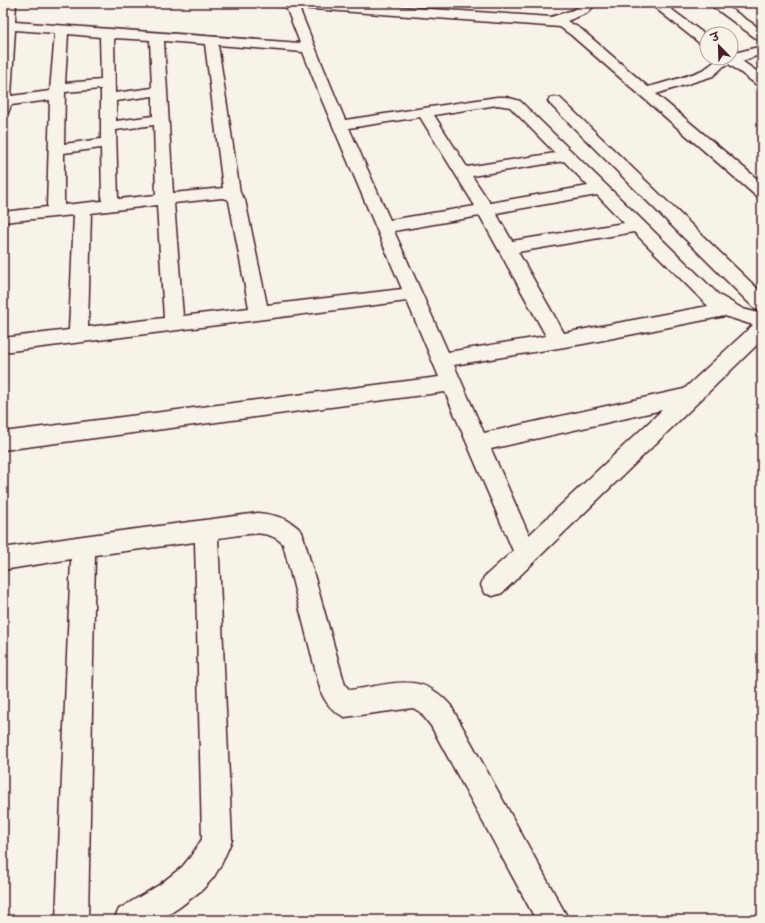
<svg xmlns="http://www.w3.org/2000/svg" width="765" height="923" viewBox="0 0 765 923" font-family="'Comic Neue','Playpen Sans Deva',sans-serif">
  <style>
    .lines { fill: none; stroke-linecap: round; stroke-linejoin: round }
    .minor-casing { stroke: #4a1f2b; stroke-width: 3 }
    .minor { fill: #f7f3e8; fill-rule: evenodd }
  </style>
  <rect width="100%" height="100%" fill="#f7f3e8"/>
  <filter id="ink" filterUnits="userSpaceOnUse"><feTurbulence type="fractalNoise" baseFrequency=".025" numOctaves="2"/><feDisplacementMap in="SourceGraphic" scale="8" xChannelSelector="R" yChannelSelector="G"/><feConvolveMatrix kernelMatrix="1 2 1 2 8 2 1 2 1" color-interpolation-filters="sRGB"/></filter>
  <g filter="url(#ink)">
    <g class="lines">
      <!-- minor casing -->
      <g class="minor-casing">
        <g id="minor">
          <path d="M4,3H16L15,22L300,43L286,7L276,6L275,3H339L551,17L573,10L584,3H597L587,13L567,21L581,29L648,87C666,82 683,78 700,71C715,65 711,58 731,58V54L762,46V54L742,61L762,75V86L757,85L729,64L724,66L713,76L656,94L762,183V197L756,196L571,35L560,27L299,8L345,120L497,97H506L520,101L719,295L743,309L762,314V340L502,593L493,596L484,593L481,585L484,577L513,551L445,392L3,450V432L439,377L407,301L3,352V338L69,330L74,215L3,222V212L47,207L50,100L11,105L8,113L3,114ZM15,30L55,33L50,91L11,96ZM68,34L100,37L101,80L65,83ZM114,38L150,40L152,88L115,93ZM164,41L205,44L223,188L173,193ZM218,45L303,52L321,98L402,289L267,305L245,200L240,193ZM101,89V139L64,144L65,92ZM153,96V116L116,121V101ZM497,105L510,107L555,153L467,167L434,115ZM420,117L475,206L390,220L349,128ZM154,125L156,195L118,199L116,130ZM101,148L102,201L64,205V153ZM564,161L588,186L490,203L472,176ZM597,195L624,223L512,241L496,213ZM222,198L227,199L229,201L249,308L183,316L174,203ZM157,205L164,318L88,327L91,213ZM480,216L546,336L448,352L394,231ZM634,232L708,306L564,333L518,252ZM725,316L753,325L684,389L484,433L454,365L583,344ZM662,410L529,535L491,449Z"/>
          <path d="M649,3H663L707,36V46L702,45Z"/>
          <path d="M708,3H722L762,30V40L757,39Z"/>
          <path d="M555,97L560,98L762,293V311L755,309L550,104L548,101L550,98Z"/>
          <path d="M258,513C275,515 290,518 302,532L345,685L350,690C391,685 421,670 451,706L569,920H536L431,726L420,712L413,708L345,717C333,712 326,704 321,692L283,544C267,526 239,536 218,538L232,840L221,865L213,878L203,889L180,907L160,920H114L119,909L159,885L182,867L191,856L202,839L195,542L95,555L88,920H56L71,559L3,570V548L83,536Z"/>
        </g>
      </g>
      <!-- minor -->
      <use href="#minor" class="minor"/>
    </g>
  </g>
  <!-- margin -->
  <rect width="765" height="923" fill="none" stroke="#f7f3e8" stroke-width="16"/>
  <rect x="8" y="8" width="749" height="907" fill="none" stroke="#4a1f2b" stroke-width="1.5" filter="url(#ink)"/>
  <!-- north arrow -->
  <g transform="translate(719 46) rotate(337)"><circle r="19" fill="#f7f3e8" stroke="#b29e9c"/>
  <path d="M0-3L7 15L0 10L-7 15Z" fill="#4a1f2b"/>
  <text y="-6" font-size="11" font-weight="bold" text-anchor="middle" fill="#4a1f2b">उ</text>
  </g>
</svg>
